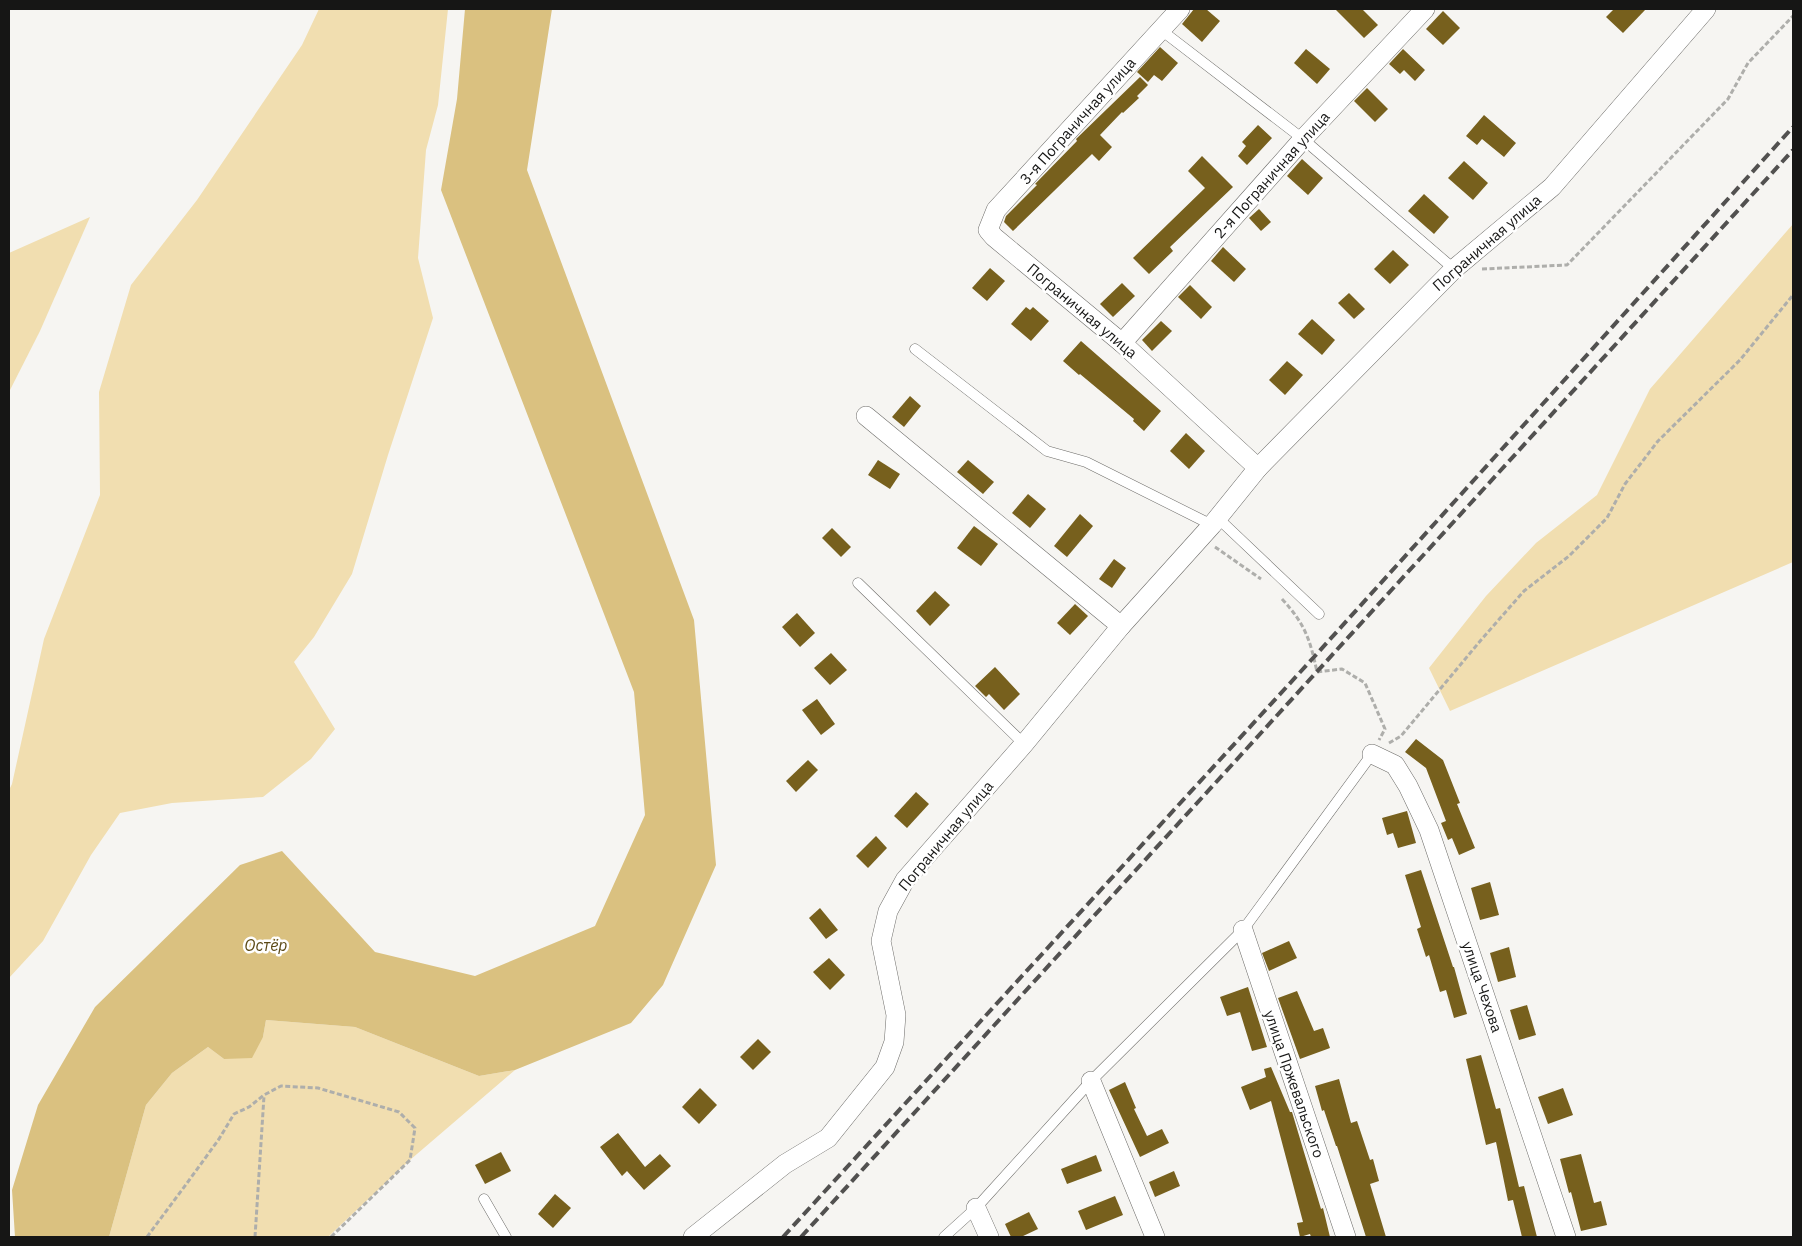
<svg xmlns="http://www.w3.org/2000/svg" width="1802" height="1246" viewBox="0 0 1802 1246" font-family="'IBM Plex Sans',sans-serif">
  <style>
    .green { fill: #f1deb0 }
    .water { fill: #dac180 }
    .building { fill: #77601d }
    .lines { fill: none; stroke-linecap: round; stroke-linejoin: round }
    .service-casing { stroke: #6d6c69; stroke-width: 11 }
    .minor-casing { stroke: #6d6c69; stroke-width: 20 }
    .path { stroke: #aeaeab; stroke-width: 3; stroke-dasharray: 5 2.5; stroke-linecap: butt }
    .service { stroke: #fff; stroke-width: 10 }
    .minor { stroke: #fff; stroke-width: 19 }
    .rail { stroke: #525150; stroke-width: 4; stroke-dasharray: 10 5; stroke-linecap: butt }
    .labels { text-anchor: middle; stroke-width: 5; stroke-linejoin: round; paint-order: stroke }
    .street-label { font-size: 15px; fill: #161615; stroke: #fff }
    .water-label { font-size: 16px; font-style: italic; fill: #5b4916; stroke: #fff }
  </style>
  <rect width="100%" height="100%" fill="#f6f5f2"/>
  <!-- green -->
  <g class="green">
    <path d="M319,9H448L438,105L426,150L418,258L433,318L388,455L352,574L314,637L294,662L335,729L311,759L263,797L172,803L120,813L91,855L43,941L9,978V790L12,784L44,639L100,495L99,392L131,285L197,200L302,45Z"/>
    <path d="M90,217L40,331L9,392V253Z"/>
    <path d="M1793,224V562L1450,711L1429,668L1486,596L1536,543L1597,495L1650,389Z"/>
    <path d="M266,1020L355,1027L479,1076L515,1070L410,1160L328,1237H109L146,1105L172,1073L208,1047L224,1059L263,1037Z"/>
  </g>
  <!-- water -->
  <path class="water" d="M465,9H552L527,170L694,620L716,865L663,985L631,1023L515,1070L479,1076L355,1027L266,1020L263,1037L252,1058L224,1059L208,1047L172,1073L146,1105L109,1237H15L12,1190L38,1105L95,1007L240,865L282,851L375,952L475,976L595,926L645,815L634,692L441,190L457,99Z"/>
  <!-- building -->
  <g class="building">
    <path d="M1194,9H1206L1220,21L1202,42L1182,24Z"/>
    <path d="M1335,9H1362L1378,25L1364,38Z"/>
    <path d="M1614,9H1646L1623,33L1606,17Z"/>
    <path d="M1443,11L1460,28L1443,45L1426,29Z"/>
    <path d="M1160,47L1178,63L1162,81L1154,75L1148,82L1137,72Z"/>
    <path d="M1306,49L1330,69L1317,84L1294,63Z"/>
    <path d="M1403,49L1425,70L1415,81L1404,70L1400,74L1389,64Z"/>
    <path d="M1140,77L1148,85L1137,96L1139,98L1123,113L1122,112L1100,135L1112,147L1099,161L1092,154L1013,231L1004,222L1006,216L1037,185L1035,184L1077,141L1076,139Z"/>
    <path d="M1367,88L1388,109L1375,122L1354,101Z"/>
    <path d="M1484,115L1516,143L1504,157L1482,139L1477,145L1466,136Z"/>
    <path d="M1258,125L1272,138L1247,165L1238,156L1246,146L1242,142Z"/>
    <path d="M1202,156L1233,187L1170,247L1173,251L1149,274L1133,258L1205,188L1188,171Z"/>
    <path d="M1302,159L1323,178L1308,195L1287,176Z"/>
    <path d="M1464,161L1488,183L1473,200L1448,178Z"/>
    <path d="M1424,194L1449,217L1434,234L1408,211Z"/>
    <path d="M1259,209L1271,222L1261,231L1249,218Z"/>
    <path d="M1223,247L1246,269L1234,282L1211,261Z"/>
    <path d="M1393,250L1409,265L1390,284L1374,269Z"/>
    <path d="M990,268L1005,281L987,301L972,288Z"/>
    <path d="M1122,283L1135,296L1113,317L1100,304Z"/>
    <path d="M1190,285L1212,307L1201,319L1178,297Z"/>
    <path d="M1349,293L1365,309L1354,319L1338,303Z"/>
    <path d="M1026,307L1030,310L1033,307L1049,321L1031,341L1011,324Z"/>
    <path d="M1312,319L1335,340L1322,355L1298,334Z"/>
    <path d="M1161,321L1172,331L1152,351L1142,340Z"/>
    <path d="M1081,341L1161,411L1144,431L1133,421L1134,419L1080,374L1079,375L1063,361Z"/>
    <path d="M1287,361L1303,375L1285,395L1269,380Z"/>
    <path d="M910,396L921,406L904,427L892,417Z"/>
    <path d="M1186,433L1205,451L1189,469L1170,451Z"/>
    <path d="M878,460L900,474L890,489L868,475Z"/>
    <path d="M968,460L994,482L983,494L957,472Z"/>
    <path d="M1028,494L1046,509L1030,528L1012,513Z"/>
    <path d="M1080,514L1093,526L1067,557L1054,546Z"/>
    <path d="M974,526L998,544L981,566L957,548Z"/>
    <path d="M832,528L851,547L841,557L822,538Z"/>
    <path d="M1114,559L1126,568L1112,588L1099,579Z"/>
    <path d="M935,591L950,605L930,626L916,611Z"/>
    <path d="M1075,604L1088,616L1070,635L1057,623Z"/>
    <path d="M797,613L815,633L800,647L782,627Z"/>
    <path d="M831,653L847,670L830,685L814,668Z"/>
    <path d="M995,667L1020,694L1004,710L989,694L986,697L975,686Z"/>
    <path d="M817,699L835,724L821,735L802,710Z"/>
    <path d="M1416,739L1443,760L1460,803L1457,804L1475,848L1459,855L1452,838L1448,840L1441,823L1446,821L1426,768L1405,752Z"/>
    <path d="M808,760L818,770L796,792L786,781Z"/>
    <path d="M916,792L929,804L907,828L894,816Z"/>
    <path d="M1407,811L1416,843L1398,848L1393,833L1387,835L1382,818Z"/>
    <path d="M876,836L887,848L868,868L856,856Z"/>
    <path d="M1421,870L1453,967H1454L1467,1014L1454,1018L1446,990L1440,992L1429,955L1426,957L1417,929L1421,927L1405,875Z"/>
    <path d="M1490,882L1499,915L1480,920L1471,888Z"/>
    <path d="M820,908L838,930L826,939L809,918Z"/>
    <path d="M1289,941L1297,958L1269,971L1262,953Z"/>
    <path d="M1509,947L1516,977L1498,982L1490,953Z"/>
    <path d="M829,958L845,975L830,990L813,972Z"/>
    <path d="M1248,987L1267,1047L1252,1051L1240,1012L1227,1016L1220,997Z"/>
    <path d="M1297,991L1314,1031L1323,1028L1330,1048L1300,1059L1278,998Z"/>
    <path d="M1527,1005L1536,1035L1519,1040L1510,1010Z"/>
    <path d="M758,1039L771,1052L753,1070L740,1057Z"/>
    <path d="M1481,1055L1496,1109L1500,1108L1519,1187L1524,1186L1537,1237H1522L1513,1200L1508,1201L1496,1142L1486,1145L1466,1059Z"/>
    <path d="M1271,1067L1290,1112H1292L1321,1209L1323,1208L1330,1237H1311L1310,1234L1300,1237L1297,1223L1303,1222L1271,1101L1250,1110L1241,1087L1266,1077L1264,1069Z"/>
    <path d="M1339,1079L1351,1123L1357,1121L1370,1160L1373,1159L1379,1181L1370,1184L1386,1237H1366L1337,1146H1336L1324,1110L1322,1111L1315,1086Z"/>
    <path d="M1125,1082L1136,1108L1134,1109L1147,1136L1162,1129L1169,1143L1140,1157L1109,1090Z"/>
    <path d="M700,1088L717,1105L699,1124L682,1107Z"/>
    <path d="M1563,1088L1573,1115L1548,1124L1538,1097Z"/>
    <path d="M618,1133L645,1167L660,1154L671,1166L644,1190L627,1171L622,1176L600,1147Z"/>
    <path d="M501,1152L511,1171L485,1184L475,1165Z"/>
    <path d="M1581,1154L1594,1203L1601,1201L1607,1225L1581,1231L1571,1192L1569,1193L1560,1159Z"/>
    <path d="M1096,1155L1102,1171L1067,1184L1061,1169Z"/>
    <path d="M1174,1171L1180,1186L1155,1197L1149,1182Z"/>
    <path d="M555,1194L571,1208L553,1228L538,1214Z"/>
    <path d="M1115,1196L1123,1215L1086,1230L1078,1211Z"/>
    <path d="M1029,1212L1038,1229L1021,1237H1011L1005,1224Z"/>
  </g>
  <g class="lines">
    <!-- service casing -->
    <g class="service-casing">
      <g id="service">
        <path d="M1161,30L1303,139L1454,269"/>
        <path d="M915,349L1047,451L1086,462L1212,525L1222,522L1319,614"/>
        <path d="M858,583L1024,744"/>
        <path d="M484,1199L506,1237"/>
        <path d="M944,1237L976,1208L1091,1081L1243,930L1372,754"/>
      </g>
    </g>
    <!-- minor casing -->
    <g class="minor-casing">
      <g id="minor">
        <path d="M1180,9L996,210L988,230L994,237L1122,343L1258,468"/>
        <path d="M1122,343L1303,139L1425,9"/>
        <path d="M866,416L1121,626"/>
        <path d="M1372,754L1395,765L1408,786L1429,830L1566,1237"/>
        <path d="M1243,930L1346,1237"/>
        <path d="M1091,1081L1155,1237"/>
        <path d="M976,1208L989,1237"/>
        <path d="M693,1237L785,1164L828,1138L885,1067L894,1042L896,1015L881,941L888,911L905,880L1024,744L1121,626L1212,525L1258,468L1454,269L1552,187L1706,9"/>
      </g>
    </g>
    <!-- path -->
    <g class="path">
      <path d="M1482,269L1567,265L1728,99L1748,63L1793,16"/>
      <path d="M1215,547L1261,579"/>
      <path d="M1282,599C1305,624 1310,639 1317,672L1342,669L1365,683L1385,729L1379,740"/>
      <path d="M1389,743L1401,736L1481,640L1524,591L1569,556L1607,518L1625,484L1658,441L1740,360L1793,295"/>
      <path d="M147,1237L190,1179L219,1139L234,1114L249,1107L264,1095L281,1086L318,1088L399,1112L415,1128L410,1160L331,1237"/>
      <path d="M255,1237L264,1096"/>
    </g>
    <!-- service -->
    <use href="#service" class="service"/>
    <!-- minor -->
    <use href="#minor" class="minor"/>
    <!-- rail -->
    <g class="rail">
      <path d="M783,1237L1314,657L1793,127"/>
      <path d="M801,1237L1793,150"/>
    </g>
  </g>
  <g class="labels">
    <!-- street labels -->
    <g class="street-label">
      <text transform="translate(1078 121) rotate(-48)" y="5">3-я Пограничная улица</text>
      <text transform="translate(1272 175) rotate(-48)" y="5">2-я Пограничная улица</text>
      <text transform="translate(1487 243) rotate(-41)" y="5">Пограничная улица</text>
      <text transform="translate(1082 311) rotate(40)" y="5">Пограничная улица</text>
      <text transform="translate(946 836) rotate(-50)" y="5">Пограничная улица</text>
      <text transform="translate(1482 987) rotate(71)" y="5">улица Чехова</text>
      <text transform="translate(1294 1084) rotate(71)" y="5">улица Пржевальского</text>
    </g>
    <!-- water labels -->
    <g class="water-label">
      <text x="266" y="951">Остёр</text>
    </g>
  </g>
  <!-- border -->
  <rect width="1802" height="1246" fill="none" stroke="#161615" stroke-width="20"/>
</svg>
